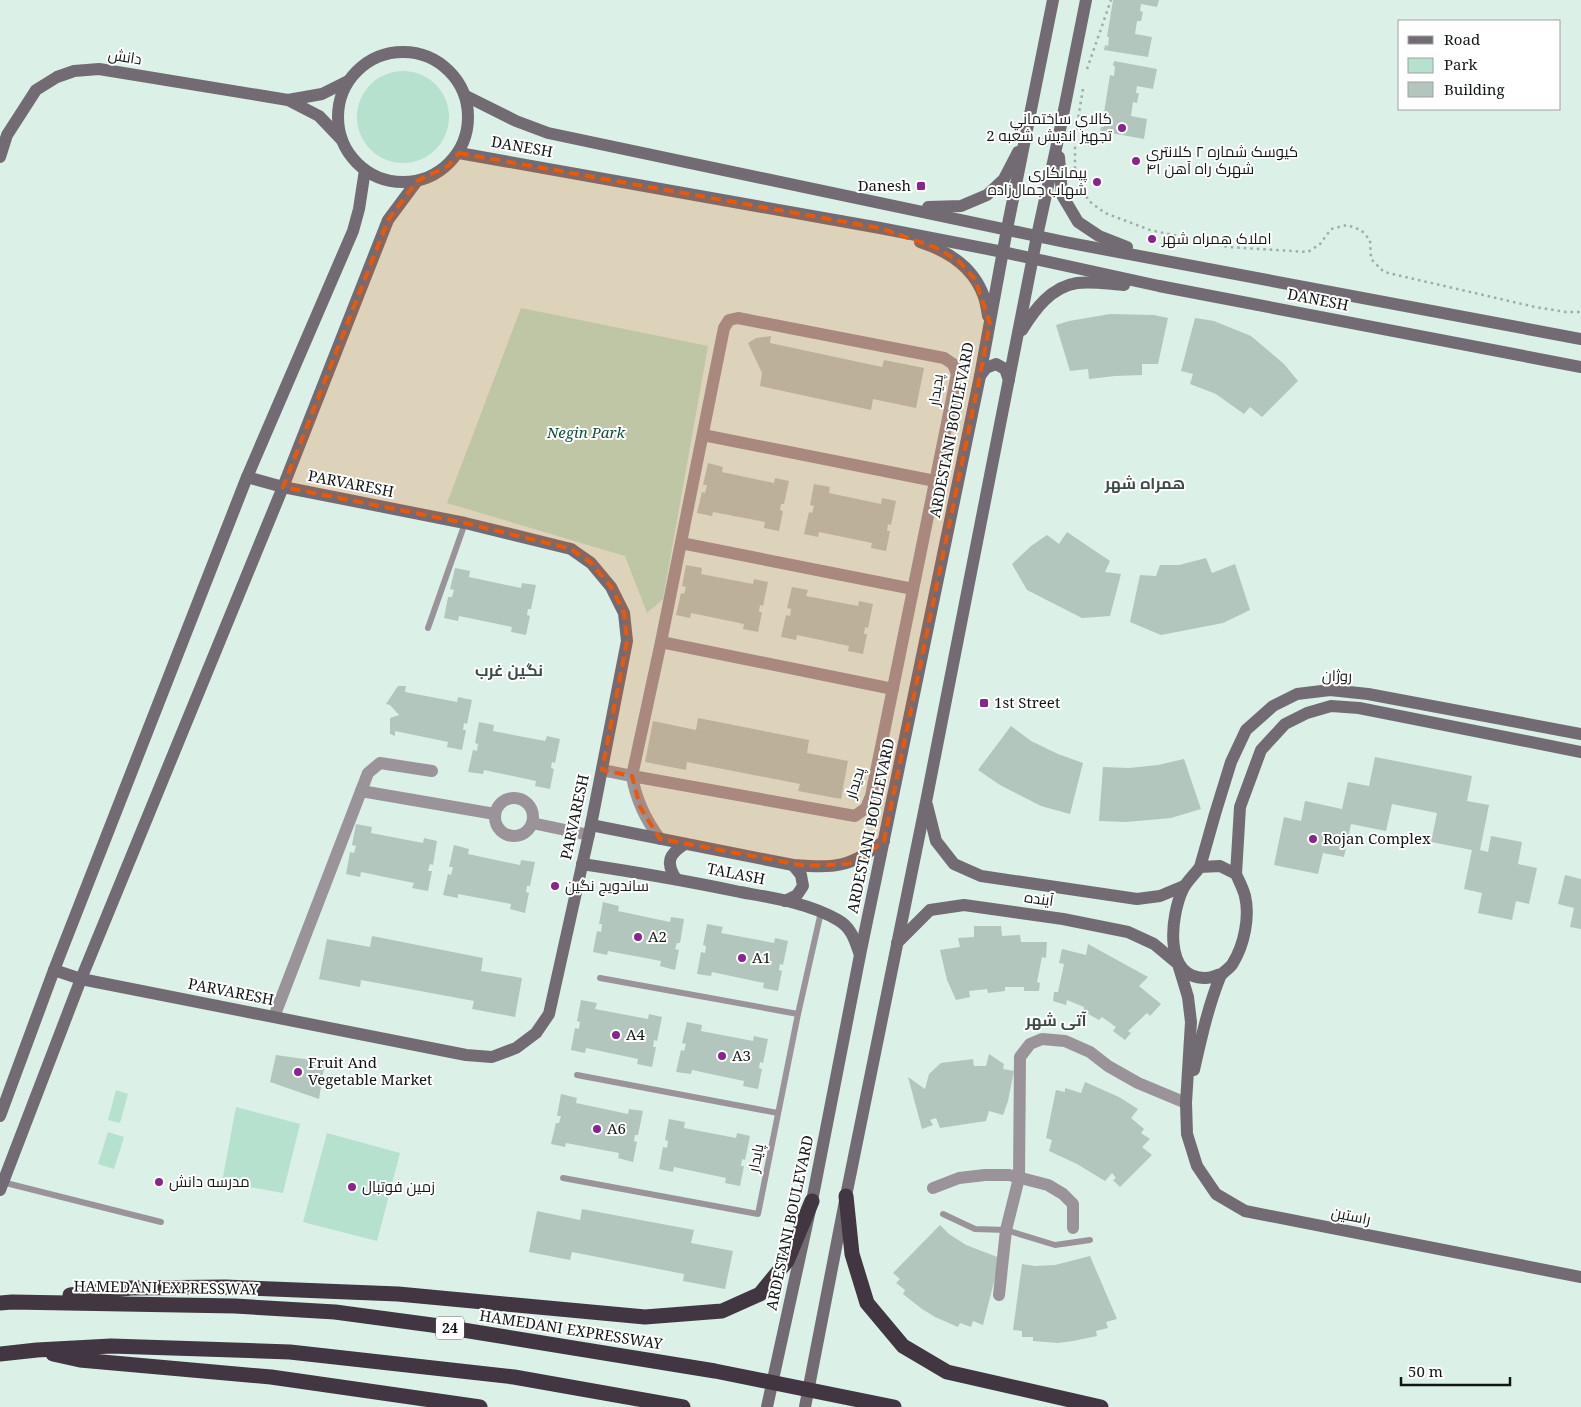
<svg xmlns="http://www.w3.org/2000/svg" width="1581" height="1407" viewBox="0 0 1581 1407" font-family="'Noto Serif',Cairo,serif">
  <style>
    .green { fill: #b5e1ce }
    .building { fill: #b2c6bd }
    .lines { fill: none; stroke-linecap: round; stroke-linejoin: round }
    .path { stroke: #9daea6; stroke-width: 2.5; stroke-dasharray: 2.5 4; stroke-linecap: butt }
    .lane { stroke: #9a949a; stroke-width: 6 }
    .street { stroke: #9a949a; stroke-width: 12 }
    .secondary { stroke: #736b73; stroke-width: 12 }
    .highway { stroke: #413641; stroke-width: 15 }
    .marked { fill: #e8590c; fill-opacity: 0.2; stroke: #e8590c; stroke-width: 4; stroke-dasharray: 10 6; stroke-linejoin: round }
    .poi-dot { fill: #88258e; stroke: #fff; stroke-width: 2 }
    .labels { text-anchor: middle; stroke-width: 4; stroke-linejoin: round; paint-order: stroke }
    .shield { fill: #fff; stroke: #585d5a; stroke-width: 1 }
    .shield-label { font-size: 14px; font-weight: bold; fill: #101714 }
    .street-label { font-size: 15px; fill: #101714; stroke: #fff }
    .poi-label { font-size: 15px; fill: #101714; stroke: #fff; text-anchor: start }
    .park-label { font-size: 15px; font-style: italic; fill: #0e4e39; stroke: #fff }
    .neighbourhood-label { font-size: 16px; font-weight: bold; fill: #3a4c44; stroke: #fff }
  </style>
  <rect width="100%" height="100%" fill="#dbf0e6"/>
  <!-- green -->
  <g class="green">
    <circle cx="403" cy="117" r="46"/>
    <path d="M521,308L708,346L663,599L647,613L625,556L447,503Z"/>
    <path d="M116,1090L128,1094L120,1123L108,1120Z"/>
    <path d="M236,1107L300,1124L283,1193L222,1182Z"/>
    <path d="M108,1132L124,1137L114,1169L98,1164Z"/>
    <path d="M327,1133L400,1153L377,1241L303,1222Z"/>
  </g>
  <!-- building -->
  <g class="building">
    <path d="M1113,0H1159L1157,7L1141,4L1140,11L1143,12L1141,21H1137L1135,34L1152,37L1148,57L1104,50L1105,45L1108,46L1109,37H1107Z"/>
    <path d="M1114,61L1157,69L1153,89L1137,86L1136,93H1139L1137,103L1133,102L1131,116L1147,119L1144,139L1100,131L1101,127H1104L1105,119H1103L1110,75L1114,76L1115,66H1113Z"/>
    <path d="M1110,314L1154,315L1168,318L1158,364H1142V375L1115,376L1089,379L1088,369L1070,371L1056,325L1069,321Z"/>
    <path d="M1195,318L1214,321L1251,336L1284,364L1298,381L1262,417L1250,407L1244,414L1216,394L1190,384L1193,374L1181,371Z"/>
    <path d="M771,336L770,343L882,367L884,360L924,368L916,408L873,399L871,410L760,386L762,373L748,343L756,338Z"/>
    <path d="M708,463L723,467L722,472L774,483L775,478L789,481L784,504H781L780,510L783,511L779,531L764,528L765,522L713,512L712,516L697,513L702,492L705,493L707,485H703Z"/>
    <path d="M814,484L830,487L829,493L881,504L882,498L896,501L891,525L888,524L887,531H890L886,551L871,548L872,543L819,532L818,537L804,534L809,512L812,513L814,506L810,505Z"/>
    <path d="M1067,532L1110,561L1105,572L1121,574L1110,616L1082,618L1027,590L1012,564L1031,546L1047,535L1059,544Z"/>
    <path d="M1206,558L1212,573L1235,564L1250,610L1223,623L1161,635L1130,622L1140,575L1156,576L1160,565H1179Z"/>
    <path d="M686,565L702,568L701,574L753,584L754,579L768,582L763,606L760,605L759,612H762L758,632L743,629L744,624L691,613L690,618L676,615L681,593L684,594L686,587L682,586Z"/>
    <path d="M455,568L470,571L469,577L521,588L522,583L536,585L531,609H528L527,615L530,616L526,635L511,632L512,627L459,616L458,621L444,618L448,597H452L454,590L450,589Z"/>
    <path d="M792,587L808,590L806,596L858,606L859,601L873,604L868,628L865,627L864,634H867L863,654L848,651L849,646L797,635L796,640L781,637L786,615L790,616L791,609L787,608Z"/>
    <path d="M398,686H406L405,692L457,702L458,697L472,700L467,724L464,723L463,730H466L462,750L447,747L448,742L395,731V736L390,734V718L399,715L390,705L386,704Z"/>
    <path d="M698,718L809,740L807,753L848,761L841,799L798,791L800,784L687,762L686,770L645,762L653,721L696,730Z"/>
    <path d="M479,722L494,725L493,731L545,741L547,736L560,739L555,763L552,762L551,768L554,769L550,789L535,786L536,781L484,770L483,774L468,772L473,750L477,751L478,744L475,743Z"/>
    <path d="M1011,726L1031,741L1058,754L1083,763L1070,814L1041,806L1000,785L978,770Z"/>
    <path d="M1375,757L1472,776L1467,801L1489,805L1480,850L1488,852L1491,836L1522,842L1518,864L1537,868L1529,904L1516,901L1512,920L1478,913L1482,893L1464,889L1472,850L1431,842L1437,813L1392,804L1386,831L1351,824L1344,857L1323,853L1318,874L1274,865L1284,817L1301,821L1305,801L1342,809L1348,782L1369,786Z"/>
    <path d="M1184,759L1201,809L1171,818L1126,822L1099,821L1103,767L1129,768L1158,765Z"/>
    <path d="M356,824L372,827L371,833L423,843L424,838L437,841L433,865L430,864L428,871H432L428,891L412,888L414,883L361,872L360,877L346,874L350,852L354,853L356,846L352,845Z"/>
    <path d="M454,845L469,849L468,854L520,865L521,860L535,862L530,886H527L526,892L529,893L525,913L510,909L511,904L458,894V898L443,895L448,874L451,875L453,867H449Z"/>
    <path d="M1565,875L1581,879V929L1570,927L1574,908L1558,904Z"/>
    <path d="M603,902L619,906L618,911L670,922L671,917L684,919L680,943H677L675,949L679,950L675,970L660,966L661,961L608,951L607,955L593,952L597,931L601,932L602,924H599Z"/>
    <path d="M707,924L723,927L721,933L774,943L775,938L788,941L783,965L780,964L779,970L782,971L778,991L763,988L764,983L712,972L711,976L697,974L701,952L705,953L706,946L703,945Z"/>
    <path d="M974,926H1001L1002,936L1020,935L1021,942H1047L1046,958L1042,957L1037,982L1040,983L1039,991H1024V987H1005V991L988,993L987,989L969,991L970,997L956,1000L947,980L940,950L960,947L958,938L974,937Z"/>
    <path d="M372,936L483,958L481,971L522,978L515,1017L472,1009L474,1001L361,980L360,987L319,979L327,939L370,947Z"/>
    <path d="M1088,944L1148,977L1139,986L1161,1004L1150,1016L1147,1013L1128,1031L1131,1033L1125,1040L1113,1031L1116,1027L1102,1017L1099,1020L1083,1011L1084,1007L1067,1000L1066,1005L1053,1001L1054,992H1058L1064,964L1059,963L1062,949L1086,955Z"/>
    <path d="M581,1000L597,1003L595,1009L648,1019L649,1014L662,1017L657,1041L654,1040L653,1047H656L652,1067L637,1064L638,1059L586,1048L585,1053L571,1050L575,1028L579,1029L580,1022L577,1021Z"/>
    <path d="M687,1022L702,1025L701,1031L753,1041L754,1036L768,1039L763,1063L760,1062L759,1068L762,1069L758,1089L743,1086L744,1081L692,1070L691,1074L676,1072L681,1050L684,1051L686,1044L682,1043Z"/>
    <path d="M989,1054L1004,1064L1003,1069L1014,1071L1008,1101L1003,1115L989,1111L986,1121L940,1128L936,1118L930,1120L933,1125L922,1129L908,1077L925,1089L929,1074L941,1063L973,1059L974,1066H986Z"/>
    <path d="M276,1055L325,1062L319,1099L270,1082Z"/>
    <path d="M1085,1082L1119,1097L1138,1109L1131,1118L1144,1129L1141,1133L1150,1139L1142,1147L1152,1155L1120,1187L1113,1180L1116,1178L1112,1173L1105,1181L1077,1164L1049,1151L1052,1140L1046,1138L1056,1090L1065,1092V1088L1081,1093Z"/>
    <path d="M561,1094L577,1098L576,1103L628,1114L629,1109L643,1111L638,1135H635L634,1141L637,1142L633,1162L618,1158L619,1153L566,1143L565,1147L551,1144L556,1123H559L561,1116H557Z"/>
    <path d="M669,1119L685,1122L684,1128L736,1138L737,1133L750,1136L745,1160L742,1159L741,1166H744L740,1186L725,1183L726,1178L674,1167L673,1172L659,1169L663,1147L667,1148L668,1141L665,1140Z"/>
    <path d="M582,1209L694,1230L691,1243L733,1251L725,1289L683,1281L684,1274L572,1252L570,1260L529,1252L537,1211L580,1220Z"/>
    <path d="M940,1225L949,1234L966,1245L1000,1258L983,1325L973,1321L971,1327L960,1323L958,1327L935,1317L922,1309L903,1294L905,1290L896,1283L900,1279L893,1273Z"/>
    <path d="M1090,1256L1117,1319L1106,1322L1108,1328L1096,1331L1097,1336L1073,1341L1058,1343L1033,1341V1337H1022V1331L1013,1330L1022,1264L1035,1266L1055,1265Z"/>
  </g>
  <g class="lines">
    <!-- path -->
    <g class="path">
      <path d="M1087,69L1111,0"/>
      <path d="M1083,89L1075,137V168L1079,183L1089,201L1105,213L1150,230L1228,247L1308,252L1320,244L1331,229L1347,225L1361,230L1370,240L1371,259L1384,272L1535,307L1566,312H1581"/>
    </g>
    <!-- lane -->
    <g class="lane">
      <path d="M428,628L465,523"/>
      <path d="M600,978L798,1014"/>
      <path d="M577,1075L778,1113"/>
      <path d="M563,1178L758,1214L798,1014L821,912"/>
      <path d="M2,1182L161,1222"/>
      <path d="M943,1214L975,1229L1006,1230L1055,1245L1090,1240"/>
    </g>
    <!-- street -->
    <g class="street">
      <path d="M703,435L935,481"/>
      <path d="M681,543L913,589"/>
      <path d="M661,642L893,689"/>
      <path d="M602,770L632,776L855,816L866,808L871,796L957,374L953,364L944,358L738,318L729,320L724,328L661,642L632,776C636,800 645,819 660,839"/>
      <path d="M361,791L495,814"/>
      <circle cx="514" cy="817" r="19"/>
      <path d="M532,823L589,835"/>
      <path d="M274,1017L368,773L380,763L432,771"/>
      <path d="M933,1188L959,1178L985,1175H1009L1048,1185L1063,1194L1073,1204V1228"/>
      <path d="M999,1295L1006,1230L1019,1178L1020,1057L1030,1044L1042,1039L1065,1041L1090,1052L1108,1066L1138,1083L1186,1103"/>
    </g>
    <!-- secondary -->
    <g class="secondary">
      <circle cx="403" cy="117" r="65"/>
      <path d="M466,96L516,121L548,133L1065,242L1581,339"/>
      <path d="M288,100L322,94L348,81"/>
      <path d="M459,153L880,228L1003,252L1159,286L1581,367"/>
      <path d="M0,157L7,135L36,90L57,77L74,71L99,69L288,100L319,116L341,139"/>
      <path d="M1059,157L1062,195L1078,222L1099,236L1127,247"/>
      <path d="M928,207L961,206L987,195L1004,179L1018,152"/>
      <path d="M920,242C948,251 974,268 984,297C986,303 987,310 988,316"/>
      <path d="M1022,330C1035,309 1051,287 1077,283C1092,281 1109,284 1124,285"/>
      <path d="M980,376L986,368L996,364L1005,369L1009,380"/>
      <path d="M927,805L936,841L954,864L981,876L1137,899L1160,896L1184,886"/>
      <path d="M591,825L793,865C835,868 850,868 884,841"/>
      <path d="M582,864C635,872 688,881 740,892C773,898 809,903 838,920C852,928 855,941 860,955"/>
      <path d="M1200,867L1215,814L1231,762L1246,730L1273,706L1297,694L1330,690L1368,694L1581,734"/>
      <path d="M1236,874L1240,807L1261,750L1285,724L1307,713L1331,706L1359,708L1581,752"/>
      <path d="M676,879C665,862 669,854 685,844"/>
      <path d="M785,901L797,895L803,886L801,875L793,865"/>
      <path d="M897,943L930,910L964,905L1063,919L1128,932L1154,944L1178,964L1188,997L1191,1022L1186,1103L1187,1134L1197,1166L1216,1194L1245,1211L1581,1277"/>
      <path d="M54,970L81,979L466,1055L492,1057L516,1048L536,1033L549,1014L591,825L627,641L624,613L611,587L591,563L571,549L465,523L283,487L247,477"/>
      <path d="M1194,1070C1201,1039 1208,1007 1220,977C1223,971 1230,969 1233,963C1244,945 1250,917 1245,896C1243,888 1239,881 1236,874L1220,866L1200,867C1195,874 1187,881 1183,889C1171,914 1162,979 1206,978C1211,978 1217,975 1221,974"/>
      <path d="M0,1116L54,970L247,477L353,231L359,209L365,170"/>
      <path d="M0,1190L81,979L283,487L388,220L417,181"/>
      <path d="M767,1407L812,1201L860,955L980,376L1007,229L1053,0"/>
      <path d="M805,1407L846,1196L926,802L1037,236L1059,135L1086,0"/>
    </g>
    <!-- highway -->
    <g class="highway">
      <path d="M846,1196L852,1254L867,1303L903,1346L947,1372L1101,1407"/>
      <path d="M70,1295L131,1288L225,1287L398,1294L645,1317L722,1311L760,1294L787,1261L812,1201"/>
      <path d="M0,1303L12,1302L235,1306L335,1312L432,1325L715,1371L894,1407"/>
      <path d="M0,1354L37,1350L111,1346L290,1352L514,1377L683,1407"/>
      <path d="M53,1354L80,1360L271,1377L480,1407"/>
    </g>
  </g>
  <!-- marked area -->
  <path class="marked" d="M459,153L880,228L934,247L958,260L975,279L990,323L980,376L884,841L866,855L848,864L806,866L660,839L640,807L632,776L602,770L627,641L624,613L611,587L591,563L571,549L465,523L283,487L388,220L417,181L448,166Z"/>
  <!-- markers -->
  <g class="poi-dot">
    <circle cx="1122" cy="128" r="5"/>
    <circle cx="1136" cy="161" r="5"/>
    <circle cx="1097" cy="182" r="5"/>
    <rect x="916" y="181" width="10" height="10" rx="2.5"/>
    <circle cx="1152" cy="239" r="5"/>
    <rect x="979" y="698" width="10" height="10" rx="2.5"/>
    <circle cx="1313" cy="839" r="5"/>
    <circle cx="555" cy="886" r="5"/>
    <circle cx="638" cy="937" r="5"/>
    <circle cx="742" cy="958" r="5"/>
    <circle cx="616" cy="1035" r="5"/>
    <circle cx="722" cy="1056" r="5"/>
    <circle cx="298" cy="1072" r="5"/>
    <circle cx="597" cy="1129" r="5"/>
    <circle cx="159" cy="1182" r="5"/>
    <circle cx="352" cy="1187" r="5"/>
  </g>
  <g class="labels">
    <!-- shield labels -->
    <rect class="shield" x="436" y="1316.5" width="28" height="23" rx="4"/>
    <g class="shield-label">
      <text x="450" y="1333">24</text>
    </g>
    <!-- street labels -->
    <g class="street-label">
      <text transform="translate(125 57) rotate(9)" y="5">دانش</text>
      <text transform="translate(522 147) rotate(10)" y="5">DANESH</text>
      <text transform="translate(1318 300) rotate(11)" y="5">DANESH</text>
      <text transform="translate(936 390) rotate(-82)" y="5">پدیدار</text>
      <text transform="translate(952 430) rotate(-79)" y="5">ARDESTANI BOULEVARD</text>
      <text transform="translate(351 484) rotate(11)" y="5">PARVARESH</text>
      <text transform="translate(1337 676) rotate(1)" y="5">روژان</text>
      <text transform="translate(855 783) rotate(-73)" y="5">پدیدار</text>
      <text transform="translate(575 817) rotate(-78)" y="5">PARVARESH</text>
      <text transform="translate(871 826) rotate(-78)" y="5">ARDESTANI BOULEVARD</text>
      <text transform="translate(736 874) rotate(11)" y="5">TALASH</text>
      <text transform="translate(1039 899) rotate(8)" y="5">آینده</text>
      <text transform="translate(231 992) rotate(11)" y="5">PARVARESH</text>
      <text transform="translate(756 1158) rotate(-79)" y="5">پایدار</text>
      <text transform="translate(1351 1216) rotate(11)" y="5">راستین</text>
      <text transform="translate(790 1223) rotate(-78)" y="5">ARDESTANI BOULEVARD</text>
      <text transform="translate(166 1288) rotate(1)" y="5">HAMEDANI EXPRESSWAY</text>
      <text transform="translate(571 1330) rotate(9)" y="5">HAMEDANI EXPRESSWAY</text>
    </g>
    <!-- poi labels -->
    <g class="poi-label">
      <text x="1112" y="124" text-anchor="end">كالاي ساختماني<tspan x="1112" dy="17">تجهيز انديش شعبه 2</tspan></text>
      <text x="1146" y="157">کیوسک شماره ۲ کلانتری<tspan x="1146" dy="17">۴۱ شهرک راه آهن</tspan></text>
      <text x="1087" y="178" text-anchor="end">پیمانکاری<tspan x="1087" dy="17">شهاب جمال‌زاده</tspan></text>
      <text x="911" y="191" text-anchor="end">Danesh</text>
      <text x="1162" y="244">املاک همراه شهر</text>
      <text x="994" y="708">1st Street</text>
      <text x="1323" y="844">Rojan Complex</text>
      <text x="565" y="891">ساندویج نگین</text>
      <text x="648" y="942">A2</text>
      <text x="752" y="963">A1</text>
      <text x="626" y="1040">A4</text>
      <text x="732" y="1061">A3</text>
      <text x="308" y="1068">Fruit And<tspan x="308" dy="17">Vegetable Market</tspan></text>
      <text x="607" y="1134">A6</text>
      <text x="169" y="1187">مدرسه دانش</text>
      <text x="362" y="1192">زمین فوتبال</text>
    </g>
    <!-- park labels -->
    <g class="park-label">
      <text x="586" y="438">Negin Park</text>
    </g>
    <!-- neighbourhood labels -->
    <g class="neighbourhood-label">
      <text x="1145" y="489">همراه شهر</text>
      <text x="509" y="676">نگین غرب</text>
      <text x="1056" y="1026">آتی شهر</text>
    </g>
  </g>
  <!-- legend -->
  <rect x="1398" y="20" width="162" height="90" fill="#ffffff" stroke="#9fa2a1"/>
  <rect x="1408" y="36" width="25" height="8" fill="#736b73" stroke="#9fa2a1"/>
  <text x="1444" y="45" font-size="15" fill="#101714">Road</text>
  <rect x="1408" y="58" width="25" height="15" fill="#b5e1ce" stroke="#9fa2a1"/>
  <text x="1444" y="70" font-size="15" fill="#101714">Park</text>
  <rect x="1408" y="82" width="25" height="15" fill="#b2c6bd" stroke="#9fa2a1"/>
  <text x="1444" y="95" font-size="15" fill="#101714">Building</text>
  <!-- scale -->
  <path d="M1401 1377v8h109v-8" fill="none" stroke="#101714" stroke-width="2.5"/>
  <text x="1408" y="1377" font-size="15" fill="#101714" stroke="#ffffff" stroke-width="4" paint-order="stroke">50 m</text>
</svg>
